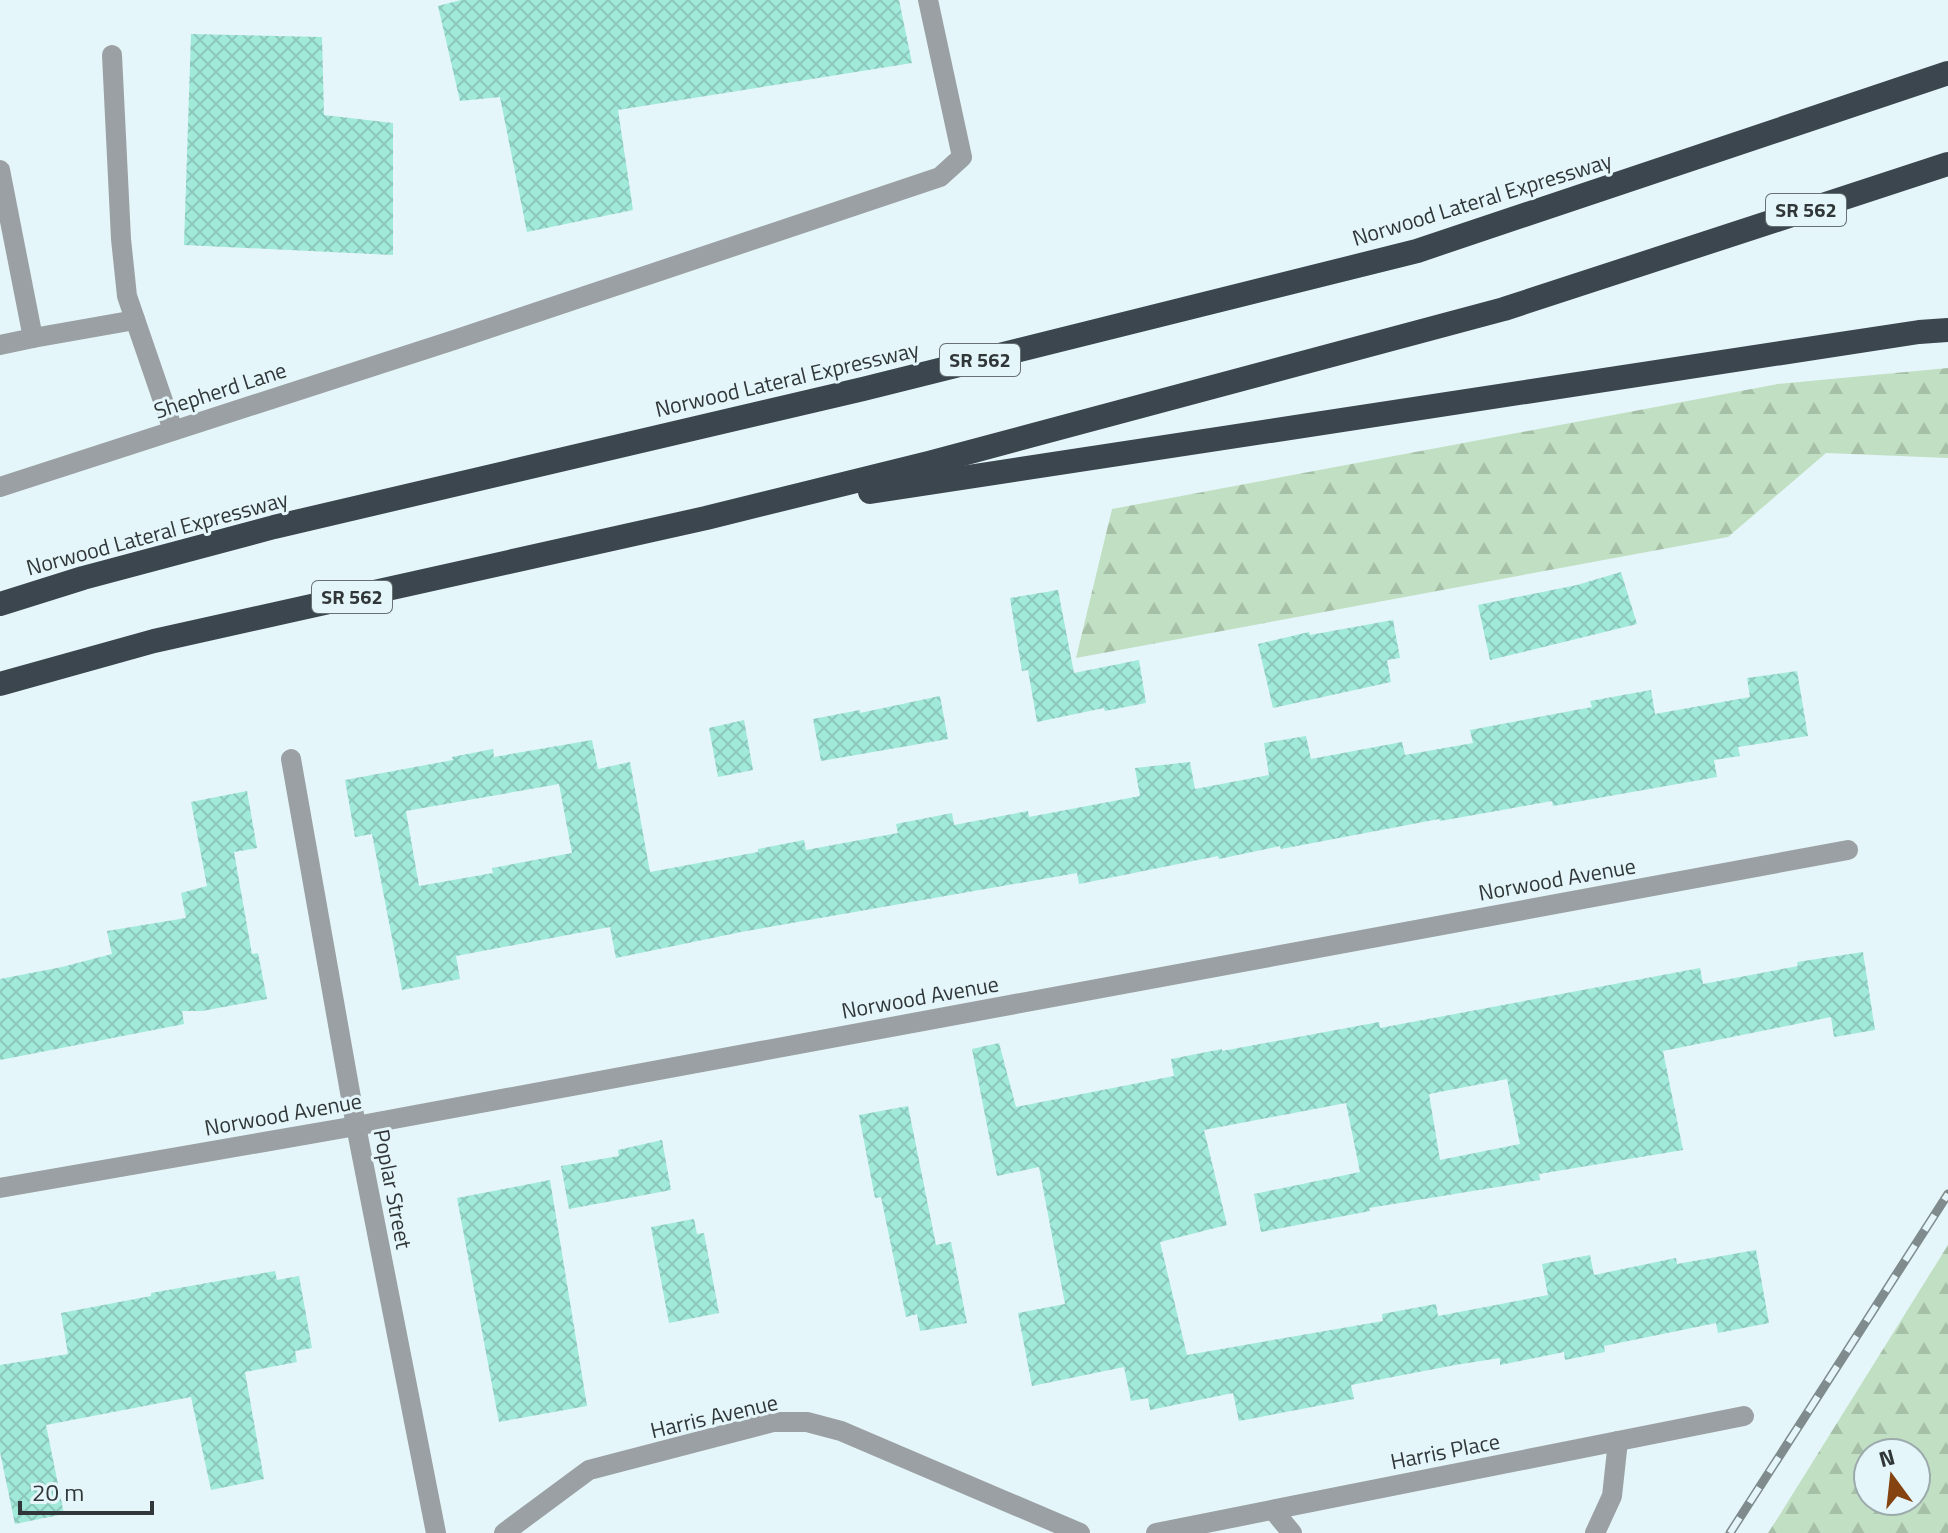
<svg xmlns="http://www.w3.org/2000/svg" width="1948" height="1533" viewBox="0 0 1948 1533" font-family="'Titillium Web',sans-serif">
  <style>
    .forest { fill: url(#forest-firs); fill-rule: evenodd }
    .building { fill: url(#building-cross-hatch); fill-rule: evenodd }
    .lines { fill: none; stroke-linecap: round; stroke-linejoin: round }
    .minor { stroke: #9ba0a4; stroke-width: 20 }
    .highway { stroke: #3c464e; stroke-width: 24 }
    .rail-casing { stroke: #7f8b8d; stroke-width: 9 }
    .rail { stroke: #e4f6f9; stroke-width: 6; stroke-dasharray: 18; stroke-linecap: butt }
    .labels { text-anchor: middle; stroke-width: 6; stroke-linejoin: round; paint-order: stroke }
    .shield { fill: #e4f6f9; stroke: #677073; stroke-width: 2 }
    .shield-label { font-size: 20px; font-weight: bold; fill: #313739 }
    .street-label { font-size: 22px; fill: #313739; stroke: #e4f6f9 }
  </style>
  <defs>
    <pattern id="forest-firs" width="22" height="20" patternUnits="userSpaceOnUse" patternTransform="scale(2)"><rect width="22" height="20" fill="#c1dfc3"/><path d="M5 1l3.5 6h-7zM16 11l3.5 6h-7z" fill="#a6c0a8"/></pattern>
    <pattern id="building-cross-hatch" width="8" height="8" patternUnits="userSpaceOnUse" patternTransform="scale(2)"><rect width="8" height="8" fill="#a1e9d9"/><path d="M0 0l8 8M0 8l8-8" fill="none" stroke="#8bc8bb"/></pattern>
  </defs>
  <rect width="100%" height="100%" fill="#e4f6f9"/>
  <!-- forest -->
  <g class="forest">
    <path d="M1948,368V458L1826,453L1728,537L1076,658L1112,509L1778,384Z"/>
    <path d="M1948,1245V1533H1768L1779,1516ZM1916,1453V1501H1868V1453Z"/>
  </g>
  <!-- building -->
  <g class="building">
    <path d="M461,0H899L912,63L618,110L633,210L527,232L500,97L460,101L438,6Z"/>
    <path d="M191,34L322,37L324,115L393,123V255L184,245Z"/>
    <path d="M1621,572L1637,624L1490,660L1478,605L1577,585Z"/>
    <path d="M1058,590L1074,673L1139,660L1146,703L1105,711L1104,708L1037,722L1028,670L1022,671L1010,598Z"/>
    <path d="M1393,620L1400,658L1387,660L1391,682L1273,708L1258,644L1309,632L1310,635Z"/>
    <path d="M1797,671L1808,736L1738,747L1740,756L1714,760L1717,777L1553,806L1552,801L1440,821L1439,819L1281,849L1280,846L1219,859L1218,856L1079,884L1077,873L741,932L616,958L610,927L456,956L460,979L402,990L372,834L355,837L345,780L453,760L452,757L493,749L494,757L592,740L598,769L630,762L650,872L758,852V849L804,840L806,850L898,833L896,824L952,813L954,825L1028,811L1029,817L1140,796L1135,768L1190,762L1195,789L1269,775L1264,743L1306,736L1311,759L1402,742L1405,755L1473,743L1470,730L1592,707L1590,701L1651,690L1655,714L1750,697L1747,678ZM559,784L572,853L492,868L493,873L419,886L406,811Z"/>
    <path d="M940,696L948,739L821,761L813,719L860,710V713Z"/>
    <path d="M744,720L753,770L718,777L709,728Z"/>
    <path d="M247,791L257,848L234,852L252,954L258,953L267,999L202,1011H182L184,1024L0,1060V979L62,967L112,954L107,931L186,918L181,893L207,886L191,802Z"/>
    <path d="M1863,952L1875,1030L1834,1037L1831,1017L1663,1051L1683,1150L1539,1174L1540,1180L1369,1208L1370,1211L1261,1232L1254,1194L1360,1172L1346,1103L1204,1130L1227,1225L1160,1242L1187,1355L1383,1321L1382,1314L1436,1304L1438,1316L1548,1295L1542,1264L1590,1255L1594,1275L1676,1258L1677,1264L1756,1250L1769,1323L1718,1333L1716,1323L1604,1346L1605,1352L1565,1360L1564,1352L1500,1365V1358L1455,1365L1351,1385L1354,1399L1239,1421L1233,1393L1150,1410L1148,1398L1131,1401L1124,1367L1032,1386L1018,1313L1065,1304L1039,1167L997,1176L972,1049L999,1043L1016,1107L1174,1076L1171,1059L1222,1049V1051L1379,1022L1380,1028L1700,968L1703,984L1798,966L1797,962ZM1507,1079L1520,1144L1440,1160L1429,1094Z"/>
    <path d="M908,1106L936,1245L951,1242L967,1323L920,1331L917,1314L906,1317L881,1197L875,1198L859,1115Z"/>
    <path d="M662,1140L671,1190L569,1209L561,1166L619,1156L618,1150Z"/>
    <path d="M550,1180L587,1406L499,1422L457,1198Z"/>
    <path d="M694,1219L697,1234L704,1233L719,1313L669,1323L651,1227Z"/>
    <path d="M275,1271L277,1280L299,1276L312,1348L295,1351L297,1362L245,1372L264,1479L211,1490L191,1397L46,1425L64,1514L15,1524L0,1452V1365L68,1354L61,1313L151,1296V1293Z"/>
  </g>
  <g class="lines">
    <!-- minor -->
    <g class="minor">
      <path d="M112,55L121,239L127,296L173,430"/>
      <path d="M0,170L33,338L0,345"/>
      <path d="M33,338L135,320"/>
      <path d="M0,487L454,340L940,177L962,157L928,0"/>
      <path d="M291,759L356,1126L436,1533"/>
      <path d="M0,1188L356,1126L1848,850"/>
      <path d="M1273,1510L1292,1533"/>
      <path d="M504,1533L589,1470L773,1422H807L841,1431L1080,1533"/>
      <path d="M1156,1533L1744,1416"/>
      <path d="M1595,1533L1612,1496L1618,1441"/>
    </g>
    <!-- highway -->
    <g class="highway">
      <path d="M870,492L1919,332L1948,330"/>
      <path d="M0,604L83,578L274,527L863,389L1417,251L1948,73"/>
      <path d="M0,684L154,641L706,518L929,463L1504,309L1948,164"/>
    </g>
    <!-- rail casing -->
    <g class="rail-casing">
      <path id="rail" d="M1730,1533L1948,1194"/>
    </g>
    <!-- rail -->
    <use href="#rail" class="rail"/>
  </g>
  <g class="labels">
    <!-- shield labels -->
    <g class="shield">
      <rect x="1766" y="194" width="80" height="32" rx="6"/>
      <rect x="940" y="344" width="80" height="32" rx="6"/>
      <rect x="312" y="581" width="80" height="32" rx="6"/>
    </g>
    <g class="shield-label">
      <text x="1806" y="217">SR 562</text>
      <text x="980" y="367">SR 562</text>
      <text x="352" y="604">SR 562</text>
    </g>
    <!-- street labels -->
    <g class="street-label">
      <text transform="translate(1482 199) rotate(-17)" y="8">Norwood Lateral Expressway</text>
      <text transform="translate(787 379) rotate(-13)" y="8">Norwood Lateral Expressway</text>
      <text transform="translate(220 390) rotate(-18)" y="8">Shepherd Lane</text>
      <text transform="translate(157 533) rotate(-15)" y="8">Norwood Lateral Expressway</text>
      <text transform="translate(1557 879) rotate(-10)" y="8">Norwood Avenue</text>
      <text transform="translate(920 997) rotate(-10)" y="8">Norwood Avenue</text>
      <text transform="translate(283 1114) rotate(-10)" y="8">Norwood Avenue</text>
      <text transform="translate(393 1189) rotate(79)" y="8">Poplar Street</text>
      <text transform="translate(714 1416) rotate(-13)" y="8">Harris Avenue</text>
      <text transform="translate(1445 1451) rotate(-11)" y="8">Harris Place</text>
    </g>
  </g>
  <!-- north arrow -->
  <g transform="translate(1892 1477) rotate(345)"><circle r="38" fill="#e4f6f9" stroke="#9caaac" stroke-width="2"/>
  <path d="M0-6L14 30L0 20L-14 30Z" fill="#854311"/>
  <text y="-12" font-size="22" font-weight="bold" text-anchor="middle" fill="#313739">N</text>
  </g>
  <!-- scale -->
  <path d="M20 1501v12h132v-12" fill="none" stroke="#313739" stroke-width="4"/>
  <text x="32" y="1501" font-size="24" fill="#313739" stroke="#e4f6f9" stroke-width="6" paint-order="stroke">20 m</text>
</svg>
